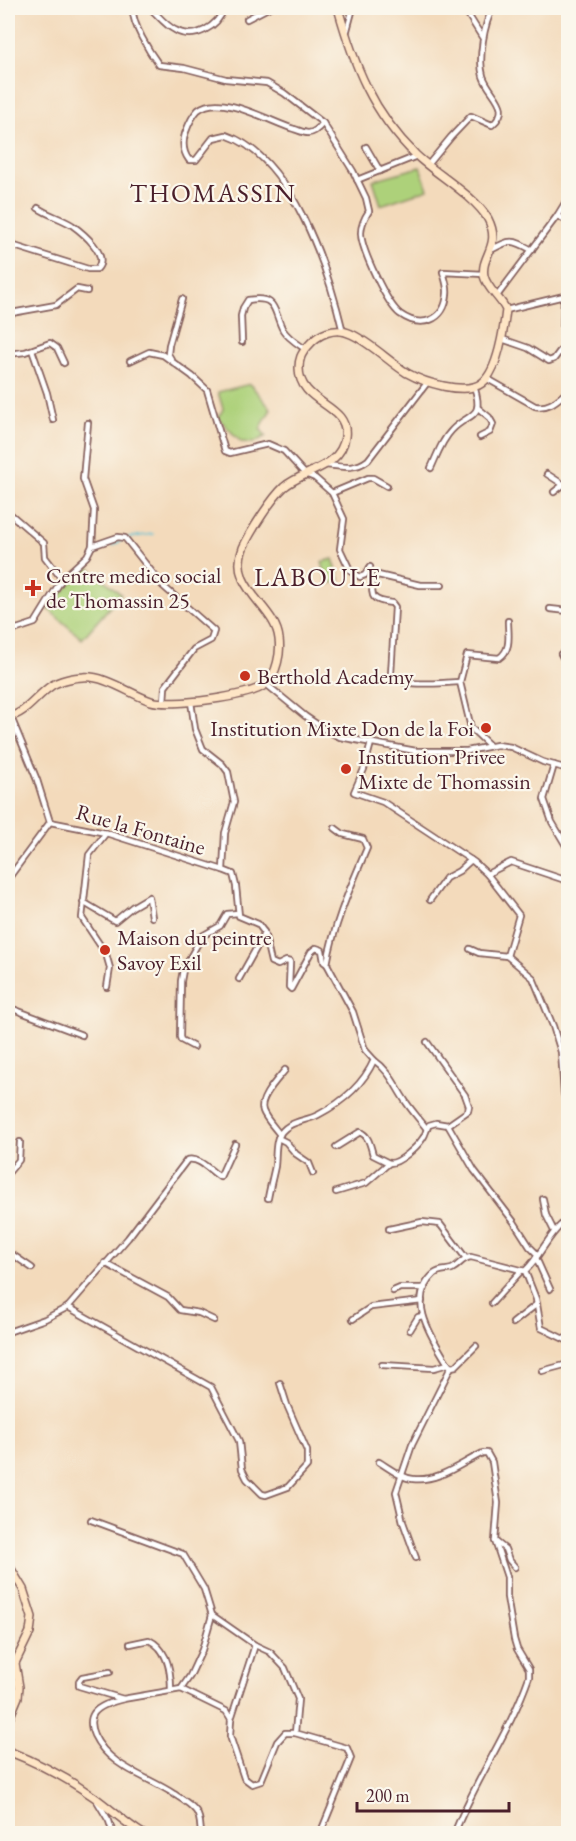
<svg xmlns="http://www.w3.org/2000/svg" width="576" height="1841" viewBox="0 0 576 1841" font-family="'EB Garamond',serif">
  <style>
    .green { fill: #add17a; stroke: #7c7852; stroke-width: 1.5 }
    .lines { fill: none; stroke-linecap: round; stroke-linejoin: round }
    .stream { stroke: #5ac1d6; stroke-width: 1.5 }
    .street-casing { stroke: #85605d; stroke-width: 8 }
    .secondary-casing { stroke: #85605d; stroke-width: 10 }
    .street { stroke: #fff; stroke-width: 4.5 }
    .secondary { stroke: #fee5c5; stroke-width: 7 }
    .poi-dot { fill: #c8321e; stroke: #fbf7ec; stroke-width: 2 }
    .labels { text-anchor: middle; stroke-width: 4.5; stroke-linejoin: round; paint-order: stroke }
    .poi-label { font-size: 22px; fill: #4a1f2b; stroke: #fbf7ec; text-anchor: start }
    .street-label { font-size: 22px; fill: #4a1f2b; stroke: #fbf7ec }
    .quarter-label { font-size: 26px; letter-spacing: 1.5px; fill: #4a1f2b; stroke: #fbf7ec }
  </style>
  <rect width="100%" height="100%" fill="#fbf7ec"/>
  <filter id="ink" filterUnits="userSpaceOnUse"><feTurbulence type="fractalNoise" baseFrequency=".0167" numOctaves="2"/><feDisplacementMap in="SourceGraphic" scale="12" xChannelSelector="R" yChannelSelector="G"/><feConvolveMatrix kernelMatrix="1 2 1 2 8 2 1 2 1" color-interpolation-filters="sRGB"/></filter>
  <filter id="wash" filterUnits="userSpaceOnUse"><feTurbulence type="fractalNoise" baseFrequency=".008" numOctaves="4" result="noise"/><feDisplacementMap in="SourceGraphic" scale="24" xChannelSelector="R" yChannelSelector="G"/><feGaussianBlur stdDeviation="1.35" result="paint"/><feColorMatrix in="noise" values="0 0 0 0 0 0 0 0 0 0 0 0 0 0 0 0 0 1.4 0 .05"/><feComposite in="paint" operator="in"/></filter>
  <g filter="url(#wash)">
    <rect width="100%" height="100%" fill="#f3dabb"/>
    <!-- green -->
    <g class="green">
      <path d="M420,167L428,189L381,205L373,180Z"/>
      <path d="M250,384L271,409L260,429L266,436L253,443L241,442L218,418L223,409L218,392Z"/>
      <path d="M333,559L340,580L328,584L322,562Z"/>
      <path d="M86,565L121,594L82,639L48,609Z"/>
    </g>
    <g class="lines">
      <!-- stream -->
      <g class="stream">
        <path d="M126,538L153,534"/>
        <path d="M112,546L122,540"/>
      </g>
    </g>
  </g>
  <g filter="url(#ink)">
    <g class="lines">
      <!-- street casing -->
      <g class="street-casing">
        <g id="street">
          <path d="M133,8C131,23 150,53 159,65L184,68L226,79L267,83L284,93L323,123L353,171L366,198L369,211C365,217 361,225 361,233C361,249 387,304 400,314C421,329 445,321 447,294C448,287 445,279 443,272L484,274"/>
          <path d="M150,8C158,15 165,25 175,30C194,41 218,27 224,8"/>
          <path d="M464,8L482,37"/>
          <path d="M563,8L568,11"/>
          <path d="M247,19L268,8"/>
          <path d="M346,34L353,8"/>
          <path d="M323,123C319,128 314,133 308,133C304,133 298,130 294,129C270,122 221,92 198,110C191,117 188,126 185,134C182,144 183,152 189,160H196L213,138L226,135C292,157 328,269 343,332"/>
          <path d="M366,147L380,171"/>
          <path d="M428,165L451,137L471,116L492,125C514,107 489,95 483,76C478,59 484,23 493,8"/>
          <path d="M357,180L417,156"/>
          <path d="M557,216L568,221"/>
          <path d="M8,244L88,269H97C110,255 83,233 72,225C61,218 48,215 38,208"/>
          <path d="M491,250C511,239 512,239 532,250"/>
          <path d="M497,296L557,216L568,198"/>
          <path d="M506,310L568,295"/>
          <path d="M8,317L12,313L17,312L56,305L77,289L87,291"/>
          <path d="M563,330L564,296"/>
          <path d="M502,339L528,348L549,361L554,359L560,351L568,354"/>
          <path d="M242,342L241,316L243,308L248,300C278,295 273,311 283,330C288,338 298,344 305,349"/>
          <path d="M32,350L47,393L53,420"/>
          <path d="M8,354L25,352L50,343L57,348L64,363"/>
          <path d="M171,359L168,354L169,345L182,299"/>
          <path d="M130,361L149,352L163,355L192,376L207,390L225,451L230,453L268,444L284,451L305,474L315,478L332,493L344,519L340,549L350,570L360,577L365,575L370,567"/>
          <path d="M486,378L535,406C549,409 557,400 568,391"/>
          <path d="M478,408L489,417L493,424L490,432L480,437"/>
          <path d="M326,465C342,467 355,470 368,460L427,383"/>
          <path d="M431,468C437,455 442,440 452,430C469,412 485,420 474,386"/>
          <path d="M547,474L564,485"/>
          <path d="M554,492L568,481"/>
          <path d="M332,493L368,478H373L387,486"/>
          <path d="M8,512L44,543L45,557L62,579"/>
          <path d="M92,546L118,537L125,538L163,586L214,631L211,640L194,649L165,687L164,702"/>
          <path d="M442,585H420L378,575L373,579C370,598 373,601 392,603L395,607L391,674C399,689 444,682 460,682"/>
          <path d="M550,609L568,611"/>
          <path d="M8,626L17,629L35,623L62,579L87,556L92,546L94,510L83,479L88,423"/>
          <path d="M561,654L568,666"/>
          <path d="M266,684L305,716L327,731L340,737L416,751H467L497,745L511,747L543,762L568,769"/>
          <path d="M191,702L195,729L203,749L222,764L228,772L234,802L225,833L223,870L233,874L236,886L239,916L258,924L264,932L262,938L239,979"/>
          <path d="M371,743L364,769L354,792L383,802L474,862L487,874L519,915L507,956L479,953L470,949"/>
          <path d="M489,745L471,728L460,682L467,655L499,658C512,650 508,634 508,621"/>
          <path d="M554,765L544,799L552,822L568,849"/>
          <path d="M50,822L106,833L223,870"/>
          <path d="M106,833L89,855L82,918L106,954L110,968L107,987"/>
          <path d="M487,874L511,862L568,881"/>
          <path d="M8,879L50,822L37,780L11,717"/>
          <path d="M430,900L446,878L459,871L471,860"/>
          <path d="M83,902L115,921L132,907L149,897L152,917"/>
          <path d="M264,932L271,962L278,965L286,961L290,962L289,987L291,989L311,952L316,948L322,950L324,962L327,964L353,1012L365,1050L374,1060C363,1085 341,1103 318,1115C304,1122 285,1121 278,1138C275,1146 276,1157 275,1166C273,1176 270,1187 268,1198"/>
          <path d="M507,956L533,978L553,1026L561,1052L564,1094L568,1106"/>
          <path d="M327,964C334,923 351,886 367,848L363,839L343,834L335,828"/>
          <path d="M8,1005L13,1009L82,1035"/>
          <path d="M194,1047L181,1040L180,1037L181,981L183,970L202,936L220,926L227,914L238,913"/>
          <path d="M374,1060C390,1071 395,1086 406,1102C412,1111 420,1120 427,1129"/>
          <path d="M448,1125L474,1170L514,1222L530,1247L538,1255"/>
          <path d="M280,1135C275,1128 266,1119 263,1111C258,1099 278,1079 285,1070"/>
          <path d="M278,1138L286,1142L296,1154L309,1163L313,1173"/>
          <path d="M336,1147L360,1132C369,1136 370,1145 373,1155L389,1163"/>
          <path d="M8,1173L19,1160L20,1142"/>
          <path d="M336,1192L366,1183L389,1163C399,1164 417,1147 423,1138C426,1134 426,1129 429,1125L436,1123L448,1125L468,1111L469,1106L465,1095L427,1042"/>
          <path d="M543,1199L546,1215L554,1231"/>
          <path d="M568,1225L562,1224C547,1237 540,1257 525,1271L536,1299L541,1328L568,1341"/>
          <path d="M389,1229L422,1222L440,1224L465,1257"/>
          <path d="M8,1255H13L32,1268"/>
          <path d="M536,1258L550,1289"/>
          <path d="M105,1263L168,1297L180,1310L199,1313L214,1320"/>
          <path d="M393,1291L400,1288H425"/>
          <path d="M492,1303L521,1271"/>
          <path d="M68,1307L211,1387L239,1441L242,1469L247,1479L262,1494L266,1495L288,1487L307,1466V1451L287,1405L280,1383"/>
          <path d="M353,1319L371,1307L422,1301"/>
          <path d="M513,1323L537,1304"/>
          <path d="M410,1330L418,1317L423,1316"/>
          <path d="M8,1332L45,1319L68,1307L128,1238L187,1160C200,1157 210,1171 220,1177L235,1144"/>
          <path d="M476,1346L456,1366L451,1367L448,1364C433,1339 405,1300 434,1274C440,1269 446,1271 452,1269C460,1265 462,1258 471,1257L525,1271"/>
          <path d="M382,1365L434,1368L448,1364"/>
          <path d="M542,1371L568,1364"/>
          <path d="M379,1462C389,1468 401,1478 413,1479C439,1482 461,1463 483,1453H487L492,1462L498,1503L495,1541L507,1577V1597L514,1639L517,1649L529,1669V1677C510,1732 475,1780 454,1834"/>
          <path d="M91,1520L183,1554L204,1589L212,1615L202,1650L190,1676L181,1689"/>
          <path d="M495,1541L505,1549L509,1560L515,1567"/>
          <path d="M416,1558L403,1522L396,1492L412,1445L451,1367"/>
          <path d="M212,1615L255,1645L270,1652L285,1668L298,1699L295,1733"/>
          <path d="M130,1644L149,1640C168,1649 171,1671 171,1690"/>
          <path d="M255,1645L231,1719L230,1736L244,1778L252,1784L261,1781L277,1742L285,1733H295L347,1748L351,1758L320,1834"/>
          <path d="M110,1672L82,1677L79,1681V1686L123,1699L181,1689L226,1711L231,1719"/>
          <path d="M123,1699C113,1702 100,1705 94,1713C89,1720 91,1728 94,1735C109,1767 147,1776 174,1794C182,1799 191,1804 196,1811C201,1818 200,1826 201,1834"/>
          <path d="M97,1801L109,1821L113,1834"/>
        </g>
      </g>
      <!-- secondary casing -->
      <g class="secondary-casing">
        <g id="secondary">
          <path d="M8,717C26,714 36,696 51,686C58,681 74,677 83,677C105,675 130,694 151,701C170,707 251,697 266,684C277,674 281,652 279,639C276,606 227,588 243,548C250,532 272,498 284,487C304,470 341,468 345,437C350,403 299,405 299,368C299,359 301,354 308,346C318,334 335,326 351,334C371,343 388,361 407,373C423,382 465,396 482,383C498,371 504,328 506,310C501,298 487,289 484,276C480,256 502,246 488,219C475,196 436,174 416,155C372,112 354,65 338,8"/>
          <path d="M8,1564L23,1589L32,1617L30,1632L15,1663L19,1687L18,1697L8,1721"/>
          <path d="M8,1751C39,1763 67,1778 94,1797C111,1809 125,1823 143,1834"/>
        </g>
      </g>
      <!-- street -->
      <use href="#street" class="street"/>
      <!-- secondary -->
      <use href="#secondary" class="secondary"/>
    </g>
  </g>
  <!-- markers -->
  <g class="poi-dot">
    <path d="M30 579h6v6h6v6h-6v6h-6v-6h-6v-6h6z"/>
    <circle cx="245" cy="676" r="6"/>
    <circle cx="486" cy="728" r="6"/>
    <circle cx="346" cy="769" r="6"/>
    <circle cx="105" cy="950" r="6"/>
  </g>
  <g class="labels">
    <!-- poi labels -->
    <g class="poi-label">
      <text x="46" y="583">Centre medico social<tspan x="46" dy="25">de Thomassin 25</tspan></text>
      <text x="257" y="684">Berthold Academy</text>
      <text x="474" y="736" text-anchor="end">Institution Mixte Don de la Foi</text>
      <text x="358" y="764">Institution Privee<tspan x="358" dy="25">Mixte de Thomassin</tspan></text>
      <text x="117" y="945">Maison du peintre<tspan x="117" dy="25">Savoy Exil</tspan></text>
    </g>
    <!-- street labels -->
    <g class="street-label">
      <text transform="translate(141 829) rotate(16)" y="8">Rue la Fontaine</text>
    </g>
    <!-- quarter labels -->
    <g class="quarter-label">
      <text x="213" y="202">THOMASSIN</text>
      <text x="318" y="586">LABOULE</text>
    </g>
  </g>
  <!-- margin -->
  <rect width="576" height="1841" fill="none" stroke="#fbf7ec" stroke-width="30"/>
  <!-- scale -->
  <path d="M357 1802v9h152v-9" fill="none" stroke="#4a1f2b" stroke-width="3"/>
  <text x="366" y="1802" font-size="18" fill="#4a1f2b" stroke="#fbf7ec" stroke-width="4.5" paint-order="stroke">200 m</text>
</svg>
